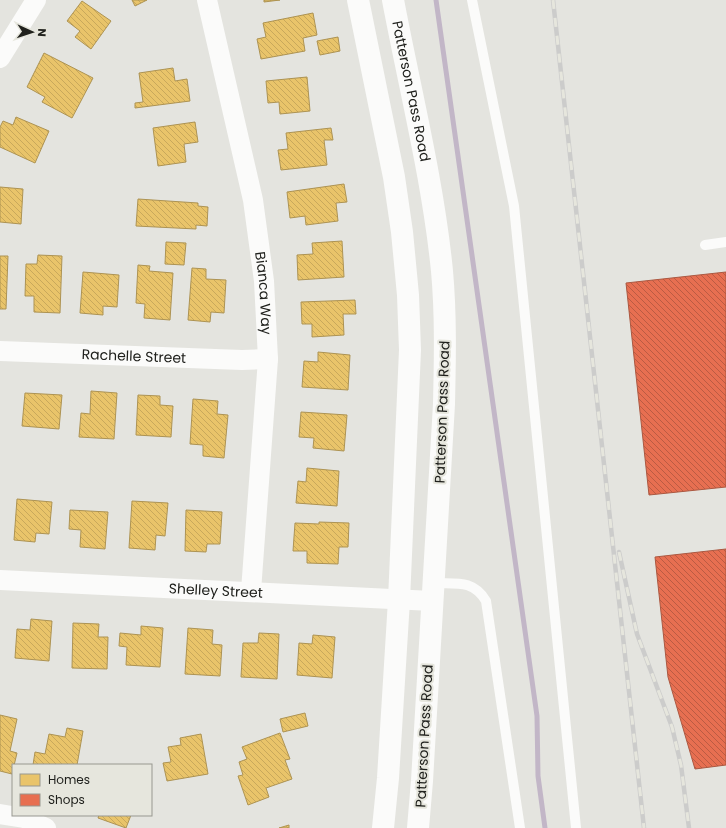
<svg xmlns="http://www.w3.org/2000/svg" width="726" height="828" viewBox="0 0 726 828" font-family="Poppins,sans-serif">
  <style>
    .homes { fill: url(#homes-back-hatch); stroke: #ad9353 }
    .shops { fill: url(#shops-back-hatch); stroke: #ab5841 }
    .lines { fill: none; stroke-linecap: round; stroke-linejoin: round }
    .stream { stroke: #c2b6c7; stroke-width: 5 }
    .service { stroke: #fbfbfa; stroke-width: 10 }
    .minor { stroke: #fbfbfa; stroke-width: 20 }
    .secondary { stroke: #fbfbfa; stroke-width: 22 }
    .rail-casing { stroke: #cccccb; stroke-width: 4.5 }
    .rail { stroke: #e6e6dd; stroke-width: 3; stroke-dasharray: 9; stroke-linecap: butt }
    .labels { text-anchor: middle; stroke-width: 4; stroke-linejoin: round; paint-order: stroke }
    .street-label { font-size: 14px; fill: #20211d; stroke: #e6e6dd }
  </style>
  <defs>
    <pattern id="homes-back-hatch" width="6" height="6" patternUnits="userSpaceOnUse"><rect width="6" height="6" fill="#e9c46a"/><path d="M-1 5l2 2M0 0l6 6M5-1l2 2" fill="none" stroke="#c8a85b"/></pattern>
    <pattern id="shops-back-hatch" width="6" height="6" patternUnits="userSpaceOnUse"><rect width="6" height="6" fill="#e76f51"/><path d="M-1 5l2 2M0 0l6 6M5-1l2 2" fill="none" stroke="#bb5b43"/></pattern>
  </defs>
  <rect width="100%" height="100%" fill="#e4e4df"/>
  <!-- homes -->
  <g class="homes">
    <path d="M132,0H147L135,6Z"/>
    <path d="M264,0H280L264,2Z"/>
    <path d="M82,1L111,21L91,49L75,37L80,31L67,21Z"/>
    <path d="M313,13L317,35L303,38L305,51L261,59L257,39L266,37L263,23Z"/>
    <path d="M338,37L340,51L320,55L317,41Z"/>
    <path d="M44,53L93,78L72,118L42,102L45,97L27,87Z"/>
    <path d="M173,68L175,81L187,79L190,101L135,108V103L143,102L139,73Z"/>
    <path d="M307,77L310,111L280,114L279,102L268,103L266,81Z"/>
    <path d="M16,117L49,131L35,163L0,147V127L3,121L13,125Z"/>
    <path d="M195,122L198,142L184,144L186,162L158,166L153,128Z"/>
    <path d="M331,128L333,140H324L327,165L281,170L278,150L288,149L286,133Z"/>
    <path d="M344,184L347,202L336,203L338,221L306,225L305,216L290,218L287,192Z"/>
    <path d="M0,187L23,189L21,224L0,222Z"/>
    <path d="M138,199L198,203V206L208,207L207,226L196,225V229L136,226Z"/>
    <path d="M342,241L344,277L298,280L297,255L313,254L312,243Z"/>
    <path d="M166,242L186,243L184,265L165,264Z"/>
    <path d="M38,255L62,256L60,313L34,312V296H25L26,264H37Z"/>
    <path d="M0,256H8L6,309H0Z"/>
    <path d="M138,265L150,266L149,271L173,273L170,320L144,318L145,304L136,303Z"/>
    <path d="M192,268L206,269V279L226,280L224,313L211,312L210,322L188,320Z"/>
    <path d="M83,272L119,275L117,307L103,306V315L80,313Z"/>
    <path d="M355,300L356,314H343L344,335L312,337V324H302L301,302Z"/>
    <path d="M318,352L350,355L348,390L302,387L304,361L318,362Z"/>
    <path d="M91,391L117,393L114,439L79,437L81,413L90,414Z"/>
    <path d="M25,393L62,395L59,429L22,426Z"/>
    <path d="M138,395L160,396V405L173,406L171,437L136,435Z"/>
    <path d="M193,399L218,401L217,414L228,415L224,458L203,456V445L190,444Z"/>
    <path d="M301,412L347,415L344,451L313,448L314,438L299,437Z"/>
    <path d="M307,468L339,471L337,506L296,503L298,481L306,482Z"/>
    <path d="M17,499L52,502L49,534L36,533L35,542L14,540Z"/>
    <path d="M132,501L168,503L165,536L156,535L155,550L129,548Z"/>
    <path d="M70,510L108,512L105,549L80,547L81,530L69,529Z"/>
    <path d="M186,510L222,512L220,544H207L206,552L185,551Z"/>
    <path d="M319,522L349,523L348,547H339L338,564L307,563V551H293L295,523L319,524Z"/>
    <path d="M31,619L52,621L49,661L15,658L17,629L30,630Z"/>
    <path d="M73,623L99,624L98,637H108L107,669L72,668Z"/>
    <path d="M141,626L163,628L160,667L126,665L127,647L119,646L120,633L141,635Z"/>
    <path d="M188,628L213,630L212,644L222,645L220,676L185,674Z"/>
    <path d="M259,633L279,634L277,679L241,677L243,643H258Z"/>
    <path d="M313,635L335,637L332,678L297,675L299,643L312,644Z"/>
    <path d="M305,713L308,726L283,732L280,719Z"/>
    <path d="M0,715L17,719L10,751L17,753L12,774L0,771Z"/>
    <path d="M67,728L83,731L77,765H33L35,752L45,754L49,734L65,737Z"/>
    <path d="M280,733L290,759L285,760L292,779L266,788L269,797L248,805L238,776L243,775L239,762L247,759L242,747Z"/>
    <path d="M201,734L208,774L167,781L163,763L171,762L168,747L181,745L180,738Z"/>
    <path d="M99,815H131L126,828L98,818Z"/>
    <path d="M289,825V828H279Z"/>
  </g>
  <!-- shops -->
  <g class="shops">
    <path d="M726,272V487L649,495L626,283Z"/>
    <path d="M726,549V765L695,769L668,677L655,557Z"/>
  </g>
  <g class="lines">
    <!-- stream -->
    <path class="stream" d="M436,0L537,716L538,776L545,828"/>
    <!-- service -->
    <g class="service">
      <path d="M472,0L514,206L576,828"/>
      <path d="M705,245L726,242"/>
      <path d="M433,583C455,584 473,579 486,601L520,828"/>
    </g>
    <!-- minor -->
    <g class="minor">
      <path id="s1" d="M207,0L253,200L264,281L268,359L251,591"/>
      <path d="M0,58L36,0"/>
      <path id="s2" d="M0,351L242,360L268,359"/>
      <path id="s3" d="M0,580L432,601"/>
      <path d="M0,814L24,818L46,828"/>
    </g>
    <!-- secondary -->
    <g class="secondary">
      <path d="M358,0L394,177L402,232L408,295L410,350L399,600L388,778L383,828"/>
      <path id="s4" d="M393,0C410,90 433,180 442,271C446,315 445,360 444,404L422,781L418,828"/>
    </g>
    <!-- rail casing -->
    <g class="rail-casing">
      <g id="rail">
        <path d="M553,0L644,828"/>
        <path d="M619,552L637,634L672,727L681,765L689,828"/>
      </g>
    </g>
    <!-- rail -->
    <use href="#rail" class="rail"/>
  </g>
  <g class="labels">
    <!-- street labels -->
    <g class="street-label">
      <text dy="5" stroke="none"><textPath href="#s4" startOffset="93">Patterson Pass Road</textPath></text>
      <text dy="5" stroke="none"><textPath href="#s1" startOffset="299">Bianca Way</textPath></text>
      <text dy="5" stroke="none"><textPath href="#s2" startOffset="134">Rachelle Street</textPath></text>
      <text transform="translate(442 412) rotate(-88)" y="5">Patterson Pass Road</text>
      <text dy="5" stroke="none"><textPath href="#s3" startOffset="216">Shelley Street</textPath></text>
      <text transform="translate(424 736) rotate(-87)" y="5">Patterson Pass Road</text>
    </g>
  </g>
  <!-- legend -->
  <rect x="12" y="764" width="140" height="52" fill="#e6e6dd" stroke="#979790"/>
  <rect x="20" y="774" width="20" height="12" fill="#e9c46a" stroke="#979790"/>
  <text x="48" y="784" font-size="12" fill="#20211d">Homes</text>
  <rect x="20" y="794" width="20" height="12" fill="#e76f51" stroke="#979790"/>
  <text x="48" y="804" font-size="12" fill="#20211d">Shops</text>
  <!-- north arrow -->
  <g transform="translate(32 32) rotate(93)" stroke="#e6e6dd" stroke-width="3" paint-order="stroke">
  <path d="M0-3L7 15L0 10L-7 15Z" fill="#20211d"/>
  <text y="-6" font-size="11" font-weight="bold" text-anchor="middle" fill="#20211d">N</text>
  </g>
</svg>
